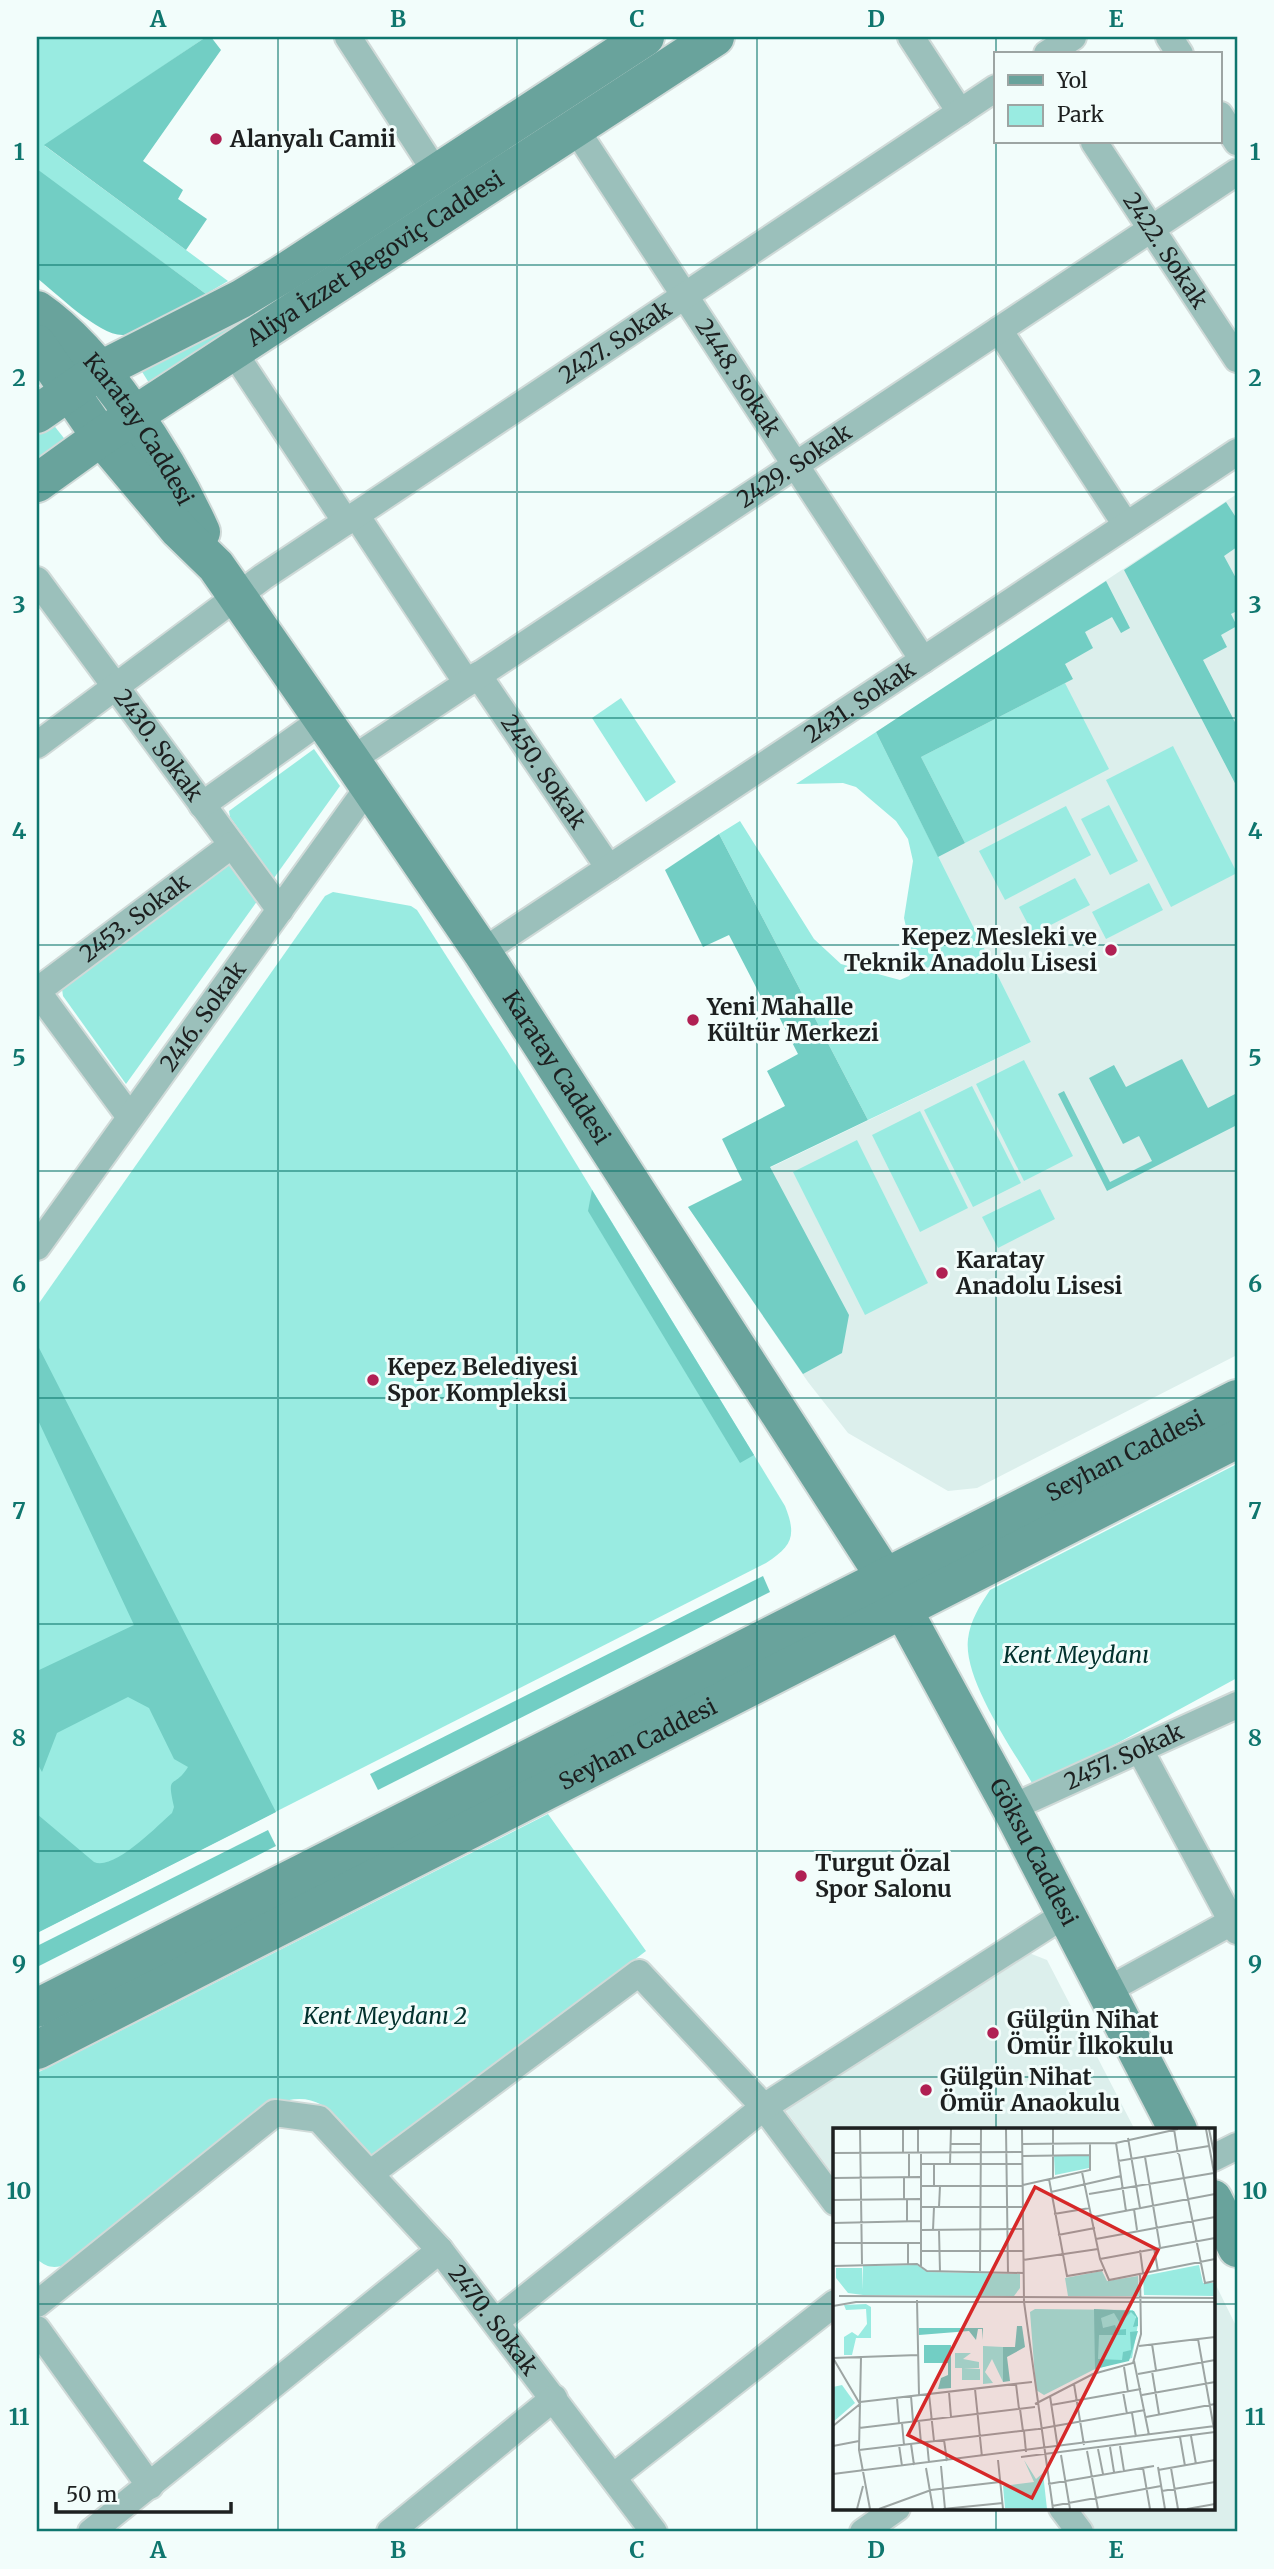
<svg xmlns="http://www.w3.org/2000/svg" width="1274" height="2569" viewBox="0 0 1274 2569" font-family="Merriweather,serif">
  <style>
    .built { fill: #dcefec }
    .green { fill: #99ebe1 }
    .forest { fill: #72cec4 }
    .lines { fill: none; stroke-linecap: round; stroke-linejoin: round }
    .street-casing { stroke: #d0dad8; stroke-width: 30 }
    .secondary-casing { stroke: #d0dad8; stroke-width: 42 }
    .street { stroke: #9bc0bb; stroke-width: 26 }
    .secondary { stroke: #69a39c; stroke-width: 38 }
    .grid { fill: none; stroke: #0f766e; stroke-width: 2; stroke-opacity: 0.55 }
    .poi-dot { fill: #b02053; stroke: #f2fdfb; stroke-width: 2.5 }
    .labels { text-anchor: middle; stroke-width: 6; stroke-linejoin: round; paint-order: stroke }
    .poi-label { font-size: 23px; font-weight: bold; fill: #1d2020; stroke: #f2fdfb; text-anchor: start }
    .street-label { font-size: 23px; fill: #1d2020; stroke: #f2fdfb }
    .park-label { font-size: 23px; font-style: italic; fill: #02312d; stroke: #f2fdfb }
    .inset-road { fill: none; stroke: #9da5a3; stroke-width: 2 }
    .view { fill: #d62828; fill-opacity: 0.15; stroke: #d62828; stroke-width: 3.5 }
    .inset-edge { fill: none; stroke: #1d2020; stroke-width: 3.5 }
    .neatline { fill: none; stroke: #0f766e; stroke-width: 2.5 }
    .grid-label { font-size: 23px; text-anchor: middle; font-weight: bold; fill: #0f766e }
  </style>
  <rect width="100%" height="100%" fill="#f2fdfb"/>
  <!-- built -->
  <g class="built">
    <path d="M1237,494V1355L977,1488L948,1491L848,1433L808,1382L688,1207L1031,1042L876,732Z"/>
    <path d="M1029,1953L1047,1960L1135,2130H835V2177L783,2107Z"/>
    <path d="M1213,2279L1237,2328V2532H1097L1079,2508H1213Z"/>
  </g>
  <!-- green -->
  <g class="green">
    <path d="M37,37H206L45,146L228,281L206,294L37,170Z"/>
    <path d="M260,305L262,310L151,386L139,367Z"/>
    <path d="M52,423L67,442L37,464V434Z"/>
    <path d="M1065,683L1109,769L965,843L921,757Z"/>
    <path d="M621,698L676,782L646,802L592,718Z"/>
    <path d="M876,732L1031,1042L868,1120L719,834L740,821L814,939L841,964L900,980L909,976L915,967L904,918L913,861L908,839L896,821L856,787L843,783L796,784Z"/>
    <path d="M1173,746L1237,873L1171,907L1106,780Z"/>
    <path d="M314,749L340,786L274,878L230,817L229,811Z"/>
    <path d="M1109,805L1138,861L1110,875L1081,819Z"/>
    <path d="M1066,806L1091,855L1005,900L979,851Z"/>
    <path d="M226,864H230L258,900L126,1084L63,996L62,989Z"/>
    <path d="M1075,878L1090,905L1033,934L1019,907Z"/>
    <path d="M1149,883L1163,910L1106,939L1092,912Z"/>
    <path d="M333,892L411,906L417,910L516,1065L785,1506C797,1536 792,1546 766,1563L37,1933V1306L325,896Z"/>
    <path d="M1024,1060L1073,1156L1024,1181L976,1084Z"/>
    <path d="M972,1086L1021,1183L973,1207L924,1110Z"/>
    <path d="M920,1111L968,1208L920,1232L872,1135Z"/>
    <path d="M857,1140L928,1283L865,1315L793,1172Z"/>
    <path d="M1040,1189L1055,1219L998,1248L982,1217Z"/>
    <path d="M1237,1464V1678L1035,1788C1014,1751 963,1680 968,1639C970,1621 980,1605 990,1590Z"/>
    <path d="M548,1814L646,1951L372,2159C342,2125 326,2085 275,2104L67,2264C55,2269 47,2268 37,2259V2073Z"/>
  </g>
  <!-- forest -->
  <g class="forest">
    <path d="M206,37H211L221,50L143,161L183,190L178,199L207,219L186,250L44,145Z"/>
    <path d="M37,169L206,294C189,303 139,335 123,335C99,336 55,292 37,278Z"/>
    <path d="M1226,502L1237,519V547L1224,556L1237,580V611L1231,614L1237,626L1221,635L1227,647L1203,660L1237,726V787L1124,570Z"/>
    <path d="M1106,581L1130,628L1121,633L1112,617L1085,632L1093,648L1065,664L1073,679L921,757L965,843L938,857L876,732Z"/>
    <path d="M719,834L868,1120L770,1167L849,1315L842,1353L803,1374L688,1207L742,1180L722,1139L785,1106L767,1071L798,1054L776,1011L770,1014L729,935L703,947L665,870Z"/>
    <path d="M1182,1059L1208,1108L1237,1093V1125L1107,1191L1058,1094L1064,1091L1110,1182L1152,1161L1139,1136L1123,1144L1089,1078L1114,1065L1126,1087Z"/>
    <path d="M592,1190L754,1455L740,1463L588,1211Z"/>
    <path d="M37,1344L276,1812L37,1933V1814L94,1862C114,1871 157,1826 172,1813L174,1807C166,1772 174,1790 188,1767L174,1759L149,1708L128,1697L57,1733L42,1772L37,1763V1671L134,1625L37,1418Z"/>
    <path d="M763,1576L770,1592L378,1790L370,1774Z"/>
    <path d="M268,1830L276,1846L37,1967V1946Z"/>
  </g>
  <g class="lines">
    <!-- street casing -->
    <g class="street-casing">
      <g id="street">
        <path d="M348,37L437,174"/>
        <path d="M911,37L960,112"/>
        <path d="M1169,37L1180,54"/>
        <path d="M1047,54L1073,37"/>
        <path d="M1220,115L1237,142"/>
        <path id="s1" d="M575,128L923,660"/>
        <path id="s2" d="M1094,142L1237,359"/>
        <path d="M999,330L1126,525"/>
        <path d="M233,351L346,522"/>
        <path d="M356,515L467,683"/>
        <path id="s3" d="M37,580L280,910"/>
        <path id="s4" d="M478,675L609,868"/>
        <path id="s5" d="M37,745L263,577L996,88"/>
        <path id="s6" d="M351,760L1237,172"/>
        <path d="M202,805L323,719"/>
        <path id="s7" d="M482,952L1237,452"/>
        <path id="s8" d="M37,991L232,845"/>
        <path d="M37,991L130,1117"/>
        <path id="s9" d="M37,1247L369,786"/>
        <path d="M1140,1750L1237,1931"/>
        <path id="s10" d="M1011,1808L1237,1705"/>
        <path d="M1106,1991L1237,1919"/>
        <path d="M1213,2158L1237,2146"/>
        <path d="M371,2173L639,1973L764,2107L835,2202"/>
        <path id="s11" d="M37,2304L275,2113L319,2119L440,2250L654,2532"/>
        <path d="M497,2321L764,2107L1064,1915"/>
        <path d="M37,2329L150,2486"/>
        <path d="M613,2477L835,2303"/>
        <path d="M1062,2508L1080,2532"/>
        <path d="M91,2532L440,2250"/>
        <path d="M390,2532L554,2398"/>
        <path d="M863,2532L897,2508"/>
      </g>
    </g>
    <!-- secondary casing -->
    <g class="secondary-casing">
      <g id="secondary">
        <path id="s12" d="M37,310C101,354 169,461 201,532"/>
        <path id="s13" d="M37,344L101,437L179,530L216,566L351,760L482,952L885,1577L1011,1808L1178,2130"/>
        <path d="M37,414L99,371L241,299L281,275L645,37"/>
        <path id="s14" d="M37,483L101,437L715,37"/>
        <path id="s15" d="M37,2008L1237,1399"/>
        <path id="s16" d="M37,2050L1237,1439"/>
        <path d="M1213,2199L1237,2248"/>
      </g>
    </g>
    <!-- street -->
    <use href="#street" class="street"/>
    <!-- secondary -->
    <use href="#secondary" class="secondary"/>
  </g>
  <!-- grid -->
  <path class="grid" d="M278,37V2532M517,37V2532M757,37V2532M996,37V54M996,142V2130M37,265H1237M37,492H1237M37,718H1237M37,945H1237M37,1171H1237M37,1398H1237M37,1624H1237M37,1851H1237M37,2077H1237M37,2304H835M1213,2304H1237M996,2508V2532"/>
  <!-- markers -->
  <g class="poi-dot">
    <circle cx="216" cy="139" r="7"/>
    <circle cx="1111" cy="950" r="7"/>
    <circle cx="693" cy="1020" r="7"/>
    <circle cx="942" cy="1273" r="7"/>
    <circle cx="373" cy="1380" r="7"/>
    <circle cx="801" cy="1876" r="7"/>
    <circle cx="993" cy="2033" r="7"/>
    <circle cx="926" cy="2090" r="7"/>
  </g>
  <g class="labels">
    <!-- poi labels -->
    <g class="poi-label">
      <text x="230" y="147">Alanyalı Camii</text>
      <text x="1097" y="945" text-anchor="end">Kepez Mesleki ve<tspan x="1097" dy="26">Teknik Anadolu Lisesi</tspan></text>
      <text x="707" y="1015">Yeni Mahalle<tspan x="707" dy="26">Kültür Merkezi</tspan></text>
      <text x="956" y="1268">Karatay<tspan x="956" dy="26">Anadolu Lisesi</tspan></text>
      <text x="387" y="1375">Kepez Belediyesi<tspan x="387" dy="26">Spor Kompleksi</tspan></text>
      <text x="815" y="1871">Turgut Özal<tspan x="815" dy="26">Spor Salonu</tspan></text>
      <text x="1007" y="2028">Gülgün Nihat<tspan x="1007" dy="26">Ömür İlkokulu</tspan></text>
      <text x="940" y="2085">Gülgün Nihat<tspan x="940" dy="26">Ömür Anaokulu</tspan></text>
    </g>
    <!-- street labels -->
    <g class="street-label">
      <text dy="8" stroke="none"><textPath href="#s2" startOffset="130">2422. Sokak</textPath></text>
      <text dy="8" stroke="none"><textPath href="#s14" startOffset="406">Aliya İzzet Begoviç Caddesi</textPath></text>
      <text dy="8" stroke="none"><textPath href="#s5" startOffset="705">2427. Sokak</textPath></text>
      <text dy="8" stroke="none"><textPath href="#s1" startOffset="298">2448. Sokak</textPath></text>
      <text dy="8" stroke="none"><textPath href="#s12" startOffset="158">Karatay Caddesi</textPath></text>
      <text dy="8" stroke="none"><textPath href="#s6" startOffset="532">2429. Sokak</textPath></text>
      <text dy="8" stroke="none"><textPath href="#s7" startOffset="453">2431. Sokak</textPath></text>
      <text dy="8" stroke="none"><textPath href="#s3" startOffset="205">2430. Sokak</textPath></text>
      <text dy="8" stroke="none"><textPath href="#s4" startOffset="117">2450. Sokak</textPath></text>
      <text dy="8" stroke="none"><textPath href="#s8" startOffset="122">2453. Sokak</textPath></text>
      <text dy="8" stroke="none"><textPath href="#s9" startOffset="284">2416. Sokak</textPath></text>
      <text dy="8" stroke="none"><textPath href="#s13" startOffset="892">Karatay Caddesi</textPath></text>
      <text dy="8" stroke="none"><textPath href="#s15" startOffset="1220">Seyhan Caddesi</textPath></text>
      <text dy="8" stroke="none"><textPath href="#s16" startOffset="674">Seyhan Caddesi</textPath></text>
      <text dy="8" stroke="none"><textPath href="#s10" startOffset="124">2457. Sokak</textPath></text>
      <text dy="8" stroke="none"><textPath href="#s13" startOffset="1811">Göksu Caddesi</textPath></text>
      <text dy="8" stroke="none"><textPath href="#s11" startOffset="616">2470. Sokak</textPath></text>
    </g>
    <!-- park labels -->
    <g class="park-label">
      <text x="1076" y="1663">Kent Meydanı</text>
      <text x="385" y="2024">Kent Meydanı 2</text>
    </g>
  </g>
  <!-- overview -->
  <g transform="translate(833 2128)">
    <rect width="382" height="382" fill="#f2fdfb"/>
    <path d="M221,28H256V40L222,47ZM84,137L94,144L187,146V160L181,168L30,167L15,165L3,150V140H29V162L30,138ZM366,137L370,155H381V168L311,167L310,148ZM269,143L274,153L305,148L306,168H235L232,150ZM33,176L38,179V210H23L19,227H11V209L19,204L25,208L34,196L33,181L13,182L11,177ZM202,181L300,182L305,196L299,230L260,242L211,267L203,262L197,184ZM150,218L170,219V254L159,231L152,244L160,255L150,256ZM122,225H138L130,231L146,234V240L130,241H147V252H129V240H122ZM9,257L22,275L0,294V259ZM191,332L203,351L210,345L214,381L172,380L170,358L201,354Z" fill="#99ebe1"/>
    <path d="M261,181L301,183L305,190V198L300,199L303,189L298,184L287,195L281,185L268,190L270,200L282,197L284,202L293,201V207H266L265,231L289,232L290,224L298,222L297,204L305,203L296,233L262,241ZM184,198H189L192,219L174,229L177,253L170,254V219H182ZM86,200H150V212L149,201H145L143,212L136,203L86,207ZM91,217H118V260L105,261L108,250L115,247V235H91Z" fill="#72cec4"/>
    <path class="inset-road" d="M0,1H85M27,1L29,136M70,1V25M85,1V25M173,1L175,145M189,1L191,174L220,381M220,1V50M341,1L345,26M373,1L382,50M376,1L382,30M295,10L307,80M283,15L293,83M118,16H148M189,16L283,15L345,1M0,25L189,24M88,25V138M346,26L372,155L382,153M190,28L257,27M312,29L327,119M285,33L376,18M87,36H190M101,36V58M117,36L118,1M249,44L267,131L276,152L382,131M76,49V25M0,50L87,49M216,51L234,148L270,142M190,57L257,42V15M88,58H190M218,64L288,48M256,66L381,45M71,71V49M74,71V93M0,72L87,71M87,79H190M106,79L107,58M301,81L304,102M221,86L257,80M260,89L382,66M0,95L88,93M88,102L190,101M100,102L101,79M106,102L107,144M225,107L262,100M263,111L382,89M0,115H88M75,115V137M321,120L325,143M307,122L310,145M88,123H190M267,131L382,110M190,132L265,121M0,138L84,136L94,143L190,145M147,143L148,1M6,168L382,170M84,172L86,267M0,178L23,174H382M365,211L381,301M319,216L323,242M306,218L382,209M28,229L26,322L37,381M0,230L27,276L0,298M0,230L85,227M301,233L316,307M291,239L295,264M319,243L326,286M305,246L382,232M183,256L186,281M241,256L251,317M142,261L149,329M116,264L118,289M290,264L294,286M96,266L101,313M309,267L382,254M78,268L80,293M217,268L225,321M64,270L66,295M27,274L199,254M202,276L260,246L300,235L308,206L307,146M218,277L308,261M187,281L190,303M299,285L303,309M313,289L382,276M86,293L88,315M69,295L71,317M26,300L202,279M191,303L193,324M358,308L363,336M347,309L352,338M111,312L114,333M94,314L96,335M78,316L81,337M66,317L69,338M0,318L26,313M287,318L291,343M277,319L281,344M265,321L270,346M26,322L205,301L312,282M254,323L265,381M228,327L237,381M188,329L382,304M165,332L170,381M108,338L112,381M325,339L332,381M93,340L100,381M310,340L317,381M338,340L345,381M325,342L382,332M0,346L382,298M215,356L321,338M329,363L382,354M219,378L328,358M24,381L30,358M46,381L98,362L167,354M110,381L170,375M354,381L382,376"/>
    <path class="view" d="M202,59L325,122L199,370L75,307Z"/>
    <rect width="382" height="382" class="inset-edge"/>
  </g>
  <!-- border -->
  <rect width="1274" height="2569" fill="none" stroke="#f2fdfb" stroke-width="77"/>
  <!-- legend -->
  <rect x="994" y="52" width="228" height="91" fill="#f2fdfb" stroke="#9da5a3" stroke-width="2"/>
  <rect x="1008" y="75" width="35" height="10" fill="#69a39c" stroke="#9da5a3" stroke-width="2"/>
  <text x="1057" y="88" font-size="21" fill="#1d2020">Yol</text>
  <rect x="1008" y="105" width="35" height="21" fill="#99ebe1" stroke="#9da5a3" stroke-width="2"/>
  <text x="1057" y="122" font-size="21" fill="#1d2020">Park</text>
  <!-- scale -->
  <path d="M56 2502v10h175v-10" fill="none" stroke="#1d2020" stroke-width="3.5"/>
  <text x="66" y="2502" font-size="21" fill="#1d2020" stroke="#f2fdfb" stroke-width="5" paint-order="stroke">50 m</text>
  <rect x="38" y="38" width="1198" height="2492" class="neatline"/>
  <g class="grid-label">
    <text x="158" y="27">A</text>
    <text x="398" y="27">B</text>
    <text x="637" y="27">C</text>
    <text x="876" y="27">D</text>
    <text x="1116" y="27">E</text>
    <text x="19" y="160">1</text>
    <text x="1255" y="160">1</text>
    <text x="19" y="386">2</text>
    <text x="1255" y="386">2</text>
    <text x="19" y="613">3</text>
    <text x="1255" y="613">3</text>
    <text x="19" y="839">4</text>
    <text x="1255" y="839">4</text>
    <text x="19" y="1066">5</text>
    <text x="1255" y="1066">5</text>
    <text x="19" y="1292">6</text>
    <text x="1255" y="1292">6</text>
    <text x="19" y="1519">7</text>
    <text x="1255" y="1519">7</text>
    <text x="19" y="1746">8</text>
    <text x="1255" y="1746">8</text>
    <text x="19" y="1972">9</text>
    <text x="1255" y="1972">9</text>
    <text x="19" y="2199">10</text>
    <text x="1255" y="2199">10</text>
    <text x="19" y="2425">11</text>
    <text x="1255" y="2425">11</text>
    <text x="158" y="2558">A</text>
    <text x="398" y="2558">B</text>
    <text x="637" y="2558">C</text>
    <text x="876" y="2558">D</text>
    <text x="1116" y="2558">E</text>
  </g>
</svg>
